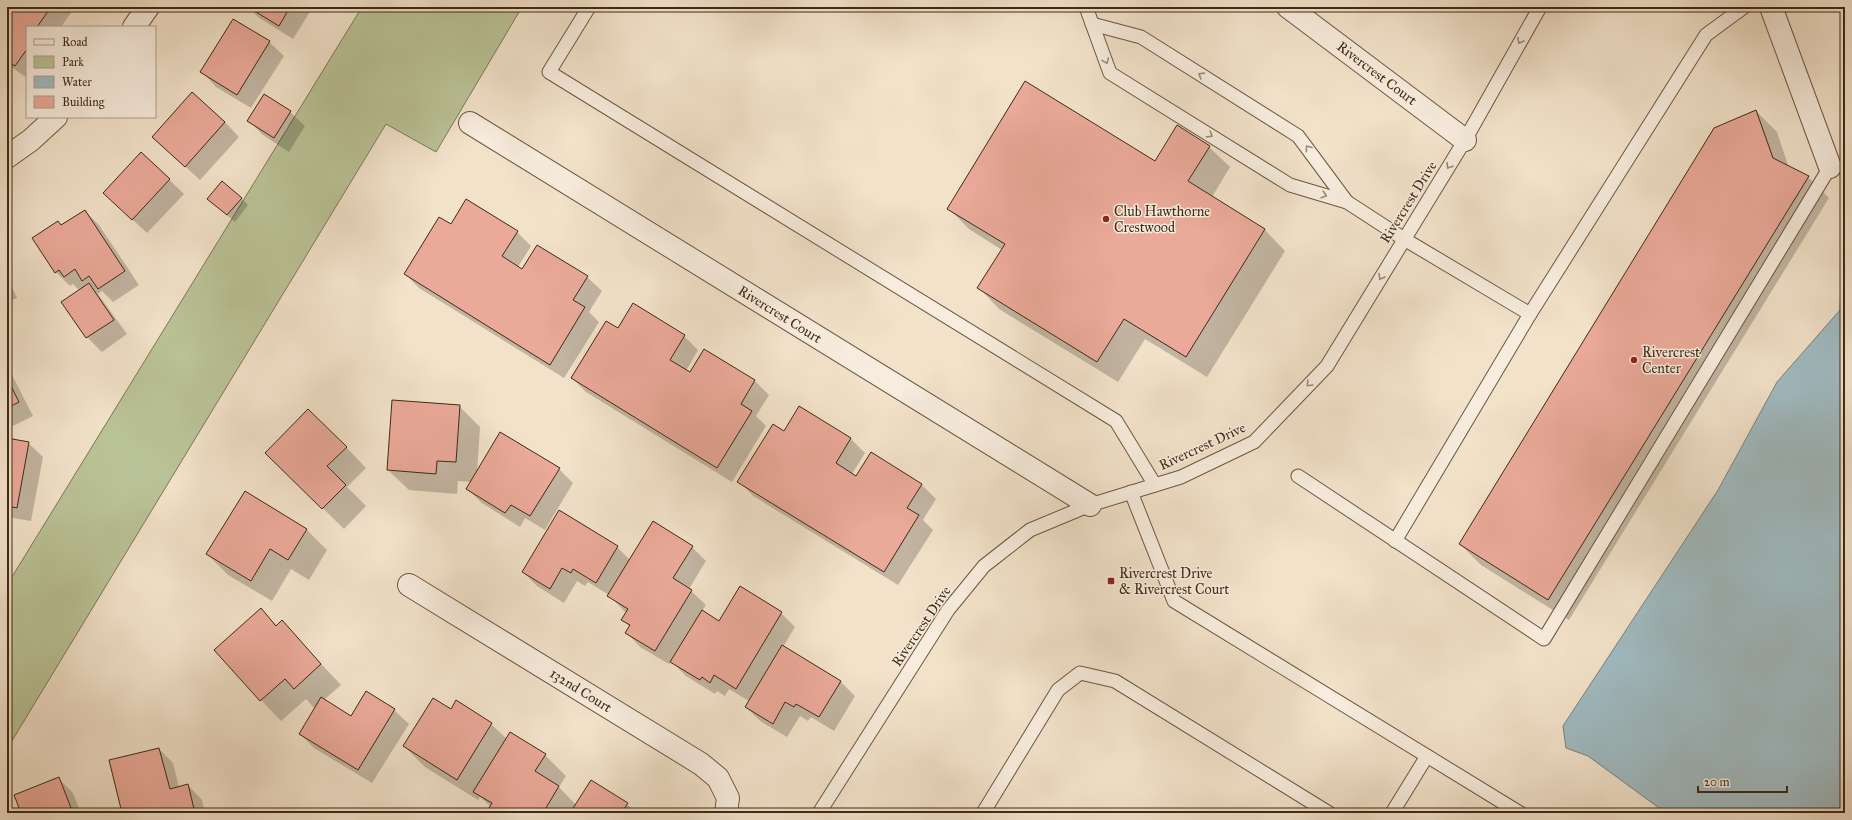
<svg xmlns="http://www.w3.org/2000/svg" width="1852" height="820" viewBox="0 0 1852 820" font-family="'IM FELL Great Primer',serif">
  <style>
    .green { fill: #bac397; stroke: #7c7656 }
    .water { fill: #a0bbc2; stroke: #79817d }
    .shadow { fill: #0003 }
    .building { fill: #eaa999; stroke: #3f2915 }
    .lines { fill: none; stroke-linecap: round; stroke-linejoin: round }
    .service-casing { stroke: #6c5742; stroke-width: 15 }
    .minor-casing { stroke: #6c5742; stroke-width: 24 }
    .service { stroke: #f7ecdd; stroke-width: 13 }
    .minor { stroke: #f7ecdd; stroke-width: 22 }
    .oneway { stroke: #9b8a79 }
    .poi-dot { fill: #8f2418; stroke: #f7ecdd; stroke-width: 1.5 }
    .labels { text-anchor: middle; stroke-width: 3; stroke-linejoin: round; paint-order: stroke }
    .street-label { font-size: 14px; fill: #3f2915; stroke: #f7ecdd }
    .poi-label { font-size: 14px; fill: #3f2915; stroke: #f7ecdd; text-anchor: start }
  </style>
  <rect width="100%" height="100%" fill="#f2e2ca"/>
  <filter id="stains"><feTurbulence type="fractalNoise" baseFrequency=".005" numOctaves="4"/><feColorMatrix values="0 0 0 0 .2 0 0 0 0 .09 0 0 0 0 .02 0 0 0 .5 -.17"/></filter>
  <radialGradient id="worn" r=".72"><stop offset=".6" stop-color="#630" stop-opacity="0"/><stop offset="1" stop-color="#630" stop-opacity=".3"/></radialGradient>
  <!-- green -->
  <path class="green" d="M362,7H522L436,152L386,124L7,749V585Z"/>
  <!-- water -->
  <path class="water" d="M1845,278V813H1666L1588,756L1566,748L1563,726L1718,490L1777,382L1840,310L1841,286Z"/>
  <!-- shadow -->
  <g class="shadow">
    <path d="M7,7H75L61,27H27V78L7,64Z"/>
    <path d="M248,7H313L293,39L258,17Z"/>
    <path d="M269,42L284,56L251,108L216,87L202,72Z"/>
    <path d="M265,96L290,112L305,126L289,152L263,135L249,121Z"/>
    <path d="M1756,111L1777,132L1789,168L1808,177L1829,198L1569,620L1481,565L1460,544Z"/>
    <path d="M225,122L239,137L200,180L153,137Z"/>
    <path d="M1209,147L1230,167L1212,197L1265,230L1285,251L1207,377L1145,339L1118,382L999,309L979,288L1002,250L969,229L948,208L1155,163Z"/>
    <path d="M141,153L184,194L147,233L119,207Z"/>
    <path d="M241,198L248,205L235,222L216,206Z"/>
    <path d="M85,211L99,225L139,285L113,302L102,291L98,294L127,334L102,352L87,337L63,302L80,291L73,284L70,286L56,272L62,226Z"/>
    <path d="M451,225L517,232L531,246L518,267L523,270L537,246L587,277L602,291L589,312L599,322L564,378L419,288L405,274Z"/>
    <path d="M7,275L17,298L7,302Z"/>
    <path d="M618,329L684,336L698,350L686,371L690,374L705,350L755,381L769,395L756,416L766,426L732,482L586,392L572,378Z"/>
    <path d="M7,365L33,416L7,429Z"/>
    <path d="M459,406L480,427L477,473L559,469L573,483L545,530L525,518L520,527L482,503L467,489L471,482L458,481L457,494L409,490L388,470Z"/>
    <path d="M800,408L851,439L865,453L852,474L857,477L921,484L936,499L923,520L933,530L898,585L753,496L739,481L784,432Z"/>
    <path d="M7,439L28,443L43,457L31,521L7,517Z"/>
    <path d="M346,447L366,468L347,487L366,506L344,529L287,473Z"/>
    <path d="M245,492L307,530L327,550L309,580L291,569L272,601L228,575L207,554Z"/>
    <path d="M617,547L630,560L692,547L706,561L689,589L706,605L702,611L720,622L781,613L795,627L783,647L840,681L855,696L834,731L811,717L808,721L800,716L787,737L760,721L746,707L749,701L729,689L725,696L717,691L715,694L686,676L671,661L669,664L640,647L626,632L630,627L622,619L626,613L609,595L588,582L585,586L577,581L564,603L537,586L523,572Z"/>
    <path d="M7,567L10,571L7,573Z"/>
    <path d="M260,610L277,626L282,622L341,685L324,700L351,717L394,710L409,724L372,783L314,748L300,734L315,709L306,699L281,721L261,700Z"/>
    <path d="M456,702L491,724L507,739L545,755L566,776L559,787L576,805L627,804L636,813H487L491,807L480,797L478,800L425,767L404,746L451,710Z"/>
    <path d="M159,749L173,763L179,788L188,785L202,800L205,813H123Z"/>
    <path d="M58,778L73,793L81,813H22Z"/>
    <path d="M91,810L94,813H82Z"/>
  </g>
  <!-- building -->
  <g class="building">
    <path d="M7,7H51L37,27H27V49L15,66L7,61Z"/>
    <path d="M248,7H290L279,26Z"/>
    <path d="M233,19L270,41L237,95L200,72Z"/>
    <path d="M1025,81L1155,161L1177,125L1210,146L1188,181L1265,229L1186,357L1124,319L1097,362L977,288L1005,244L947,209Z"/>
    <path d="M192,92L225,122L185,167L152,137Z"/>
    <path d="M264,94L291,111L274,138L247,121Z"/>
    <path d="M1756,110L1773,158L1809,176L1548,600L1459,544L1714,128Z"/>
    <path d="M141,152L170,179L132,220L103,193Z"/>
    <path d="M222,181L242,198L227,215L207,199Z"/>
    <path d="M466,199L518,231L502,256L522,269L537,245L588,276L573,300L585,307L550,365L404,274L439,217L451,224Z"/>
    <path d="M85,210L125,271L98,289L89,276L82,281L75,269L64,277L59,270L55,273L32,238L58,221L61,225Z"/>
    <path d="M89,283L114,320L86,338L61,302Z"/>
    <path d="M633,303L685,335L670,360L690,372L704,349L755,380L741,404L752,411L717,468L571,378L606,321L618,328Z"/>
    <path d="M7,378L19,402L7,408Z"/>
    <path d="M392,400L460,405L456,462L437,461L436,474L387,470Z"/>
    <path d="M799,406L851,438L836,463L856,476L871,452L922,484L907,508L919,515L884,572L737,482L773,424L784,431Z"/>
    <path d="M308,409L347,447L327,466L346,485L322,509L265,453Z"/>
    <path d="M500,432L560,468L530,516L511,505L505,513L466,489Z"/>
    <path d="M7,438L29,442L17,508L7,506Z"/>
    <path d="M245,491L307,529L288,560L270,549L251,581L206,554Z"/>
    <path d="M559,510L618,546L596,583L573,569L571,573L562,568L550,589L522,572Z"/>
    <path d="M653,521L693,546L673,578L692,590L655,651L625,633L630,625L621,620L628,609L607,596Z"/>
    <path d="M740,586L782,612L736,689L714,675L710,683L702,677L700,680L670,662L702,610L719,621Z"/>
    <path d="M261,608L276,626L282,620L321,664L294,689L285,679L260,701L214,650Z"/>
    <path d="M782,645L841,681L819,717L796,704L794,707L785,702L773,724L745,707Z"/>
    <path d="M366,691L395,709L358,770L299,734L321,697L351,716Z"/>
    <path d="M433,698L451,709L456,700L492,723L457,780L403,746Z"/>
    <path d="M510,732L546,754L535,771L559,786L543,813H486L492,803L473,792Z"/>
    <path d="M159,748L170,789L188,784L195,813H122L109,760Z"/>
    <path d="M59,777L73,813H21L14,795Z"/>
    <path d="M591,780L628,803L622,812L625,813H570Z"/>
  </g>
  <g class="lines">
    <!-- service casing -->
    <g class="service-casing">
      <g id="service">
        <path d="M589,7L549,72L1116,421L1155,485"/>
        <path d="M1086,7L1110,73L1290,185L1347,202L1404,239L1530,314"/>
        <path d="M1092,24L1141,37L1298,136L1347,202"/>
        <path d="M1298,476L1544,639L1830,167"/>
        <path d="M1131,492L1174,601L1520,813"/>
        <path d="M1395,541L1530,314L1706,35L1744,7"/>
        <path d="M819,813L948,610L984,566L1030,530L1090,505L1181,477L1254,442L1327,366L1465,140L1540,7"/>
        <path d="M983,813L1058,690L1080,673L1115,681L1329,813"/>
        <path d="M1392,813L1427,756"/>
      </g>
    </g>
    <!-- minor casing -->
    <g class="minor-casing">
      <g id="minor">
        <path d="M1288,7L1465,140"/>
        <path d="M1771,7L1830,167"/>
        <path d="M134,27L148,7"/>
        <path d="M470,123L1090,505"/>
        <path d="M7,157L31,140L56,117"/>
        <path d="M409,585L701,764L718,778L728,798L726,813"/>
      </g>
    </g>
    <!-- service -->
    <use href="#service" class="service"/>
    <!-- minor -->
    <use href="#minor" class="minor"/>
  </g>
  <!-- one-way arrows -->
  <defs><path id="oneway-chevron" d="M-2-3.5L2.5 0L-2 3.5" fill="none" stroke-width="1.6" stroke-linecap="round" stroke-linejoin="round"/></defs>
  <g class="oneway">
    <use href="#oneway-chevron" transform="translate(1520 41) rotate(119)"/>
    <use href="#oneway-chevron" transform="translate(1106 61) rotate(69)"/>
    <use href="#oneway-chevron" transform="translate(1201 75) rotate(-148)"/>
    <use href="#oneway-chevron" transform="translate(1210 135) rotate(32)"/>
    <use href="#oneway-chevron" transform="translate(1308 148) rotate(-126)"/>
    <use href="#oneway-chevron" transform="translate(1449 166) rotate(122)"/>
    <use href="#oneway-chevron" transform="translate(1324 195) rotate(17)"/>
    <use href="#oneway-chevron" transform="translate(1381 277) rotate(121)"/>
    <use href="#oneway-chevron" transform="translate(1309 384) rotate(134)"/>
  </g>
  <!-- markers -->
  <g class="poi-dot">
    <circle cx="1106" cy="219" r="4"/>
    <circle cx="1634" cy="360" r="4"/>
    <rect x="1107" y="577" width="8" height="8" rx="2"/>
  </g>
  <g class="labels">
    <!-- street labels -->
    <g class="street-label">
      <text transform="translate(1377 73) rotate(37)" y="5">Rivercrest Court</text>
      <text transform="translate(1408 202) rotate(-58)" y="5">Rivercrest Drive</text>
      <text transform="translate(780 314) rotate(32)" y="5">Rivercrest Court</text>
      <text transform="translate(1202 446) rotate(-25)" y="5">Rivercrest Drive</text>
      <text transform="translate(921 626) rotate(-56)" y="5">Rivercrest Drive</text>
      <text transform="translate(581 690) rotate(32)" y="5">132nd Court</text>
    </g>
    <!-- poi labels -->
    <g class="poi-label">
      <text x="1114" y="216">Club Hawthorne<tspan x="1114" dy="16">Crestwood</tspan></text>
      <text x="1642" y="357">Rivercrest<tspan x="1642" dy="16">Center</tspan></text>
      <text x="1119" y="578">Rivercrest Drive<tspan x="1119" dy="16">&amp; Rivercrest Court</tspan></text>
    </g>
  </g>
  <!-- margin -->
  <rect width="1852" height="820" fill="none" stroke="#f2e2ca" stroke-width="24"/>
  <rect x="8" y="8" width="1836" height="804" fill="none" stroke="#3f2915" stroke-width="2"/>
  <rect x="12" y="12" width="1828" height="796" fill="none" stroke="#3f2915"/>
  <!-- legend -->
  <rect x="26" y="26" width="130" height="92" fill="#f7ecdd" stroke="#ad9e8d"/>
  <rect x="34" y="39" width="20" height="6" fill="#f7ecdd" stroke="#ad9e8d"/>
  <text x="62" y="46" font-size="12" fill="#3f2915">Road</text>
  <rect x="34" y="56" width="20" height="12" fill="#bac397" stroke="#ad9e8d"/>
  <text x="62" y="66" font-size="12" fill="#3f2915">Park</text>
  <rect x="34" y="76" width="20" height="12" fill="#a0bbc2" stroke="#ad9e8d"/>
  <text x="62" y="86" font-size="12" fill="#3f2915">Water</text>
  <rect x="34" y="96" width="20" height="12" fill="#eaa999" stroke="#ad9e8d"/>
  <text x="62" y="106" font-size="12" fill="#3f2915">Building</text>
  <!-- scale -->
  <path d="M1698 786v6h89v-6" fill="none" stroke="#3f2915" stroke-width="2"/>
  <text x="1704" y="786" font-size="12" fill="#3f2915" stroke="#f7ecdd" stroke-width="3" paint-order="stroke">20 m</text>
  <rect width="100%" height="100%" filter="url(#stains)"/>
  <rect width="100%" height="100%" fill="url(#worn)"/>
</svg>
